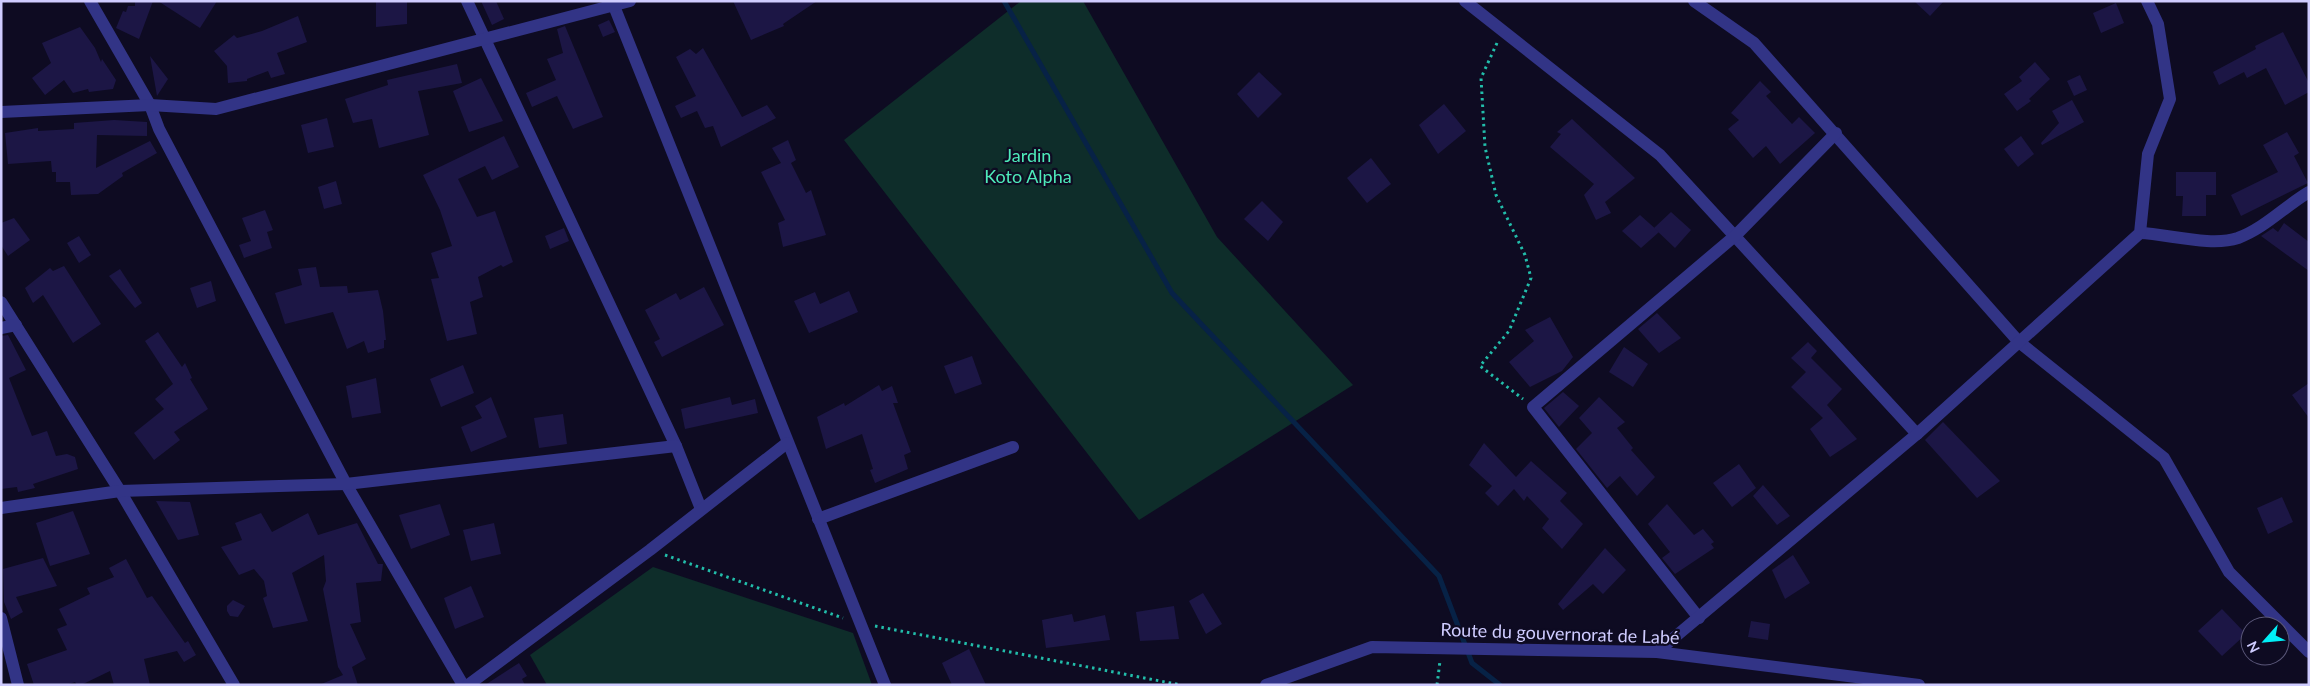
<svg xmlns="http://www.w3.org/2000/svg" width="2310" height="686" viewBox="0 0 2310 686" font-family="Lato,sans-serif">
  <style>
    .green { fill: #0e2d2a }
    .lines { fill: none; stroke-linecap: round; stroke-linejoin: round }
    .stream { stroke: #072246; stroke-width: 5 }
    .building { fill: #1c1645 }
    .path { stroke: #22bdaa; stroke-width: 3; stroke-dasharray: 2.5 4; stroke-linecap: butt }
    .minor { stroke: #323486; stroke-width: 12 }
    .labels { text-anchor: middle; stroke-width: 4.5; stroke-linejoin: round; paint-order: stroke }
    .park-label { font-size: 18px; fill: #4eeab9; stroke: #0e0b22 }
    .street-label { font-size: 18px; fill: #cfccff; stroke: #0e0b22 }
  </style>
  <rect width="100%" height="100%" fill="#0e0b22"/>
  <!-- green -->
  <g class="green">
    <path d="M1021,1H1083L1217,237L1353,385L1139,520L844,140Z"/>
    <path d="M653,567L853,633L872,685H547L530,655Z"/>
  </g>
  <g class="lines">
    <!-- stream -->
    <path class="stream" d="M1004,1L1172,293L1439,576L1472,663L1500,685"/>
  </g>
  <!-- building -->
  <g class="building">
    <path d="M135,1H153L139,39L116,28L123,11L126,12L128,6H135Z"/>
    <path d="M158,1H217L200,28Z"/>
    <path d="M376,1H407V24L376,27Z"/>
    <path d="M481,1H496L504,19L492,25Z"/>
    <path d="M733,1H817L783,24L784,26L751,40Z"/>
    <path d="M1914,1H1944L1930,16Z"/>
    <path d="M2116,3L2124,23L2101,33L2093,13Z"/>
    <path d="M298,16L307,42L277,53L285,74L271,78L268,71L247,79V81L228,83L227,66L214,51L234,35L237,38L262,31Z"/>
    <path d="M609,20L615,32L603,37L598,25Z"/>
    <path d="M565,26L603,117L573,129L557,96L532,107L526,93L556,80L547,59L563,53L557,29Z"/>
    <path d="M80,27L95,48L101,62L102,59L116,80L113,89L89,92L88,89L73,93L64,80L45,95L32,78L51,63L42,43Z"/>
    <path d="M2283,32L2309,83V92L2285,105L2266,68L2247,78L2244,72L2219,85L2213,72L2256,49L2255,46Z"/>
    <path d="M703,48L742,117L767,105L776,118L721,147L713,126L705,128L697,111L681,118L675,106L696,96L676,57L690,49L696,54Z"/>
    <path d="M150,56L168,79L157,96Z"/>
    <path d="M2035,62L2050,79L2029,99L2031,101L2017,111L2004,94L2022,81L2019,77Z"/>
    <path d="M457,64L462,83L418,91L429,135L379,148L372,119L353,123L345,99L388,85L387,80Z"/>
    <path d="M1259,72L1282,94L1258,118L1237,94Z"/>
    <path d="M2080,75L2087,90L2074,96L2067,81Z"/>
    <path d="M481,78L503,121L469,132L453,91Z"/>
    <path d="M1760,81L1771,92L1766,96L1792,124L1799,117L1815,133L1780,164L1766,146L1753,158L1728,129L1739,120L1731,113Z"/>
    <path d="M2072,100L2084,122L2042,145L2041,143L2059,123L2052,111Z"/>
    <path d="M1444,104L1466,131L1438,154L1419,125Z"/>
    <path d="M327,118L334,147L308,153L301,125Z"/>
    <path d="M1572,119L1635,178L1605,202L1611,213L1596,220L1584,195L1594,184L1550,147L1561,134L1557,132Z"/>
    <path d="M114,120L147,122V136L97,135L96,168L150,141L157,153L122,173L123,176L98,194L71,195L70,182H56V172H52L51,161L8,164L5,133L38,128V131L74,129V123Z"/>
    <path d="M2287,132L2299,153L2294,156L2308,183L2241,216L2231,195L2278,172L2263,145Z"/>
    <path d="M504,136L519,167L492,180L485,166L458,179L477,217L495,211L513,262L503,267L501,265L478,277L483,297L470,302L477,334L447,341L431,279L439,278L431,253L452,246L440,210L423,175Z"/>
    <path d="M2021,136L2034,154L2018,167L2004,149Z"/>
    <path d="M788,140L796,160L791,163L806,193L811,190L826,235L783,247L778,223L785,220L761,172L781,163L772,148Z"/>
    <path d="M1371,158L1391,184L1367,203L1347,178Z"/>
    <path d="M2176,172H2216V195H2206V216H2182L2183,196H2176Z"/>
    <path d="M336,181L342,204L324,209L318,187Z"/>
    <path d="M1262,201L1283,222L1268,241L1244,219Z"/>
    <path d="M265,210L273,230L267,232L272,248L244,258L239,245L251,241L242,218Z"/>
    <path d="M1671,212L1691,230L1675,248L1654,228Z"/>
    <path d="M1640,215L1659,232L1641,248L1622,231Z"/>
    <path d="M14,218L30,240L8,256L1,245V223Z"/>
    <path d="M2284,223L2309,242V271L2261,236L2273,228L2278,232Z"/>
    <path d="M564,228L569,241L550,249L545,236Z"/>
    <path d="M79,236L91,255L79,263L67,243Z"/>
    <path d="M64,266L101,324L73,343L43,295L33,303L25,288L50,268L53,271Z"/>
    <path d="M316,267L320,287L347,286L348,293L378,290L383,311L386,340H384V348L368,353L364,341L347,349L333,312L285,324L275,293L302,285L298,269Z"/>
    <path d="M120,269L142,303L135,308L109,276Z"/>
    <path d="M211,281L216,301L197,308L190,288Z"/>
    <path d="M704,287L724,325L662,357L654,342L660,339L645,310L676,293L680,300Z"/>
    <path d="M849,291L858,312L809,333L794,301L815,292L820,304Z"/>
    <path d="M1657,313L1681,338L1659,353L1638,329Z"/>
    <path d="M1550,317L1573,357L1562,371L1530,387L1509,362L1534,341L1525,330Z"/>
    <path d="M158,332L182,367L185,363L192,378L190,379L208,409L174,432L180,440L154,460L134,433L164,409L155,399L173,384L145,341Z"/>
    <path d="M8,335L26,370L9,378L32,436L47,431L56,456L67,454L75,457L78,469L33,484L35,488L18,492L17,487L1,489V336Z"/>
    <path d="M1808,342L1817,351L1811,358L1842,389L1827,405L1857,439L1830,457L1810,429L1823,418L1791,387L1806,372L1791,358Z"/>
    <path d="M1624,347L1648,364L1633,387L1609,372Z"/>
    <path d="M972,356L982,384L955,394L944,366Z"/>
    <path d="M463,365L474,393L441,407L430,379Z"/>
    <path d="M376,378L381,413L352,418L346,386Z"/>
    <path d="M2309,383V418L2292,395Z"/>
    <path d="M879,385L882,391L892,386L898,403H893L911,452L904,455L908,469L875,483L870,470L873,469L862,434L826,449L817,417L844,403L845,406Z"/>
    <path d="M1563,392L1579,406L1559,427L1544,408Z"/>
    <path d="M491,397L507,437L471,452L461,427L482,418L475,406Z"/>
    <path d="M730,397L732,405L755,399L758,413L685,429L681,409Z"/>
    <path d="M1599,397L1625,422L1617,428L1633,448L1631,450L1655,477L1637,496L1620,476L1607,488L1576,449L1592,433L1579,418Z"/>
    <path d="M563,414L567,444L539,448L534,418Z"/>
    <path d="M1943,422L2000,481L1977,498L1925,440Z"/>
    <path d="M1484,443L1516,477L1531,461L1567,493L1560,501L1583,524L1562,549L1542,528L1549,519L1527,496L1524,501L1514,489L1498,506L1485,493L1492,486L1469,465Z"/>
    <path d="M1739,464L1756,488L1732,507L1713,483Z"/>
    <path d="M1763,485L1790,516L1777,525L1753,496Z"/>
    <path d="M2282,497L2293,522L2268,534L2257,508Z"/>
    <path d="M156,501L190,502L199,535L178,540Z"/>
    <path d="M440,504L450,535L411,549L399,515Z"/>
    <path d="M1667,504L1694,535L1703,529L1714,542L1711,544L1714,548L1675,574L1662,558L1670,552L1648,524Z"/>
    <path d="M73,511L90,554L50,566L36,523Z"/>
    <path d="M261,513L272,532L308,513L318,535L357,523L378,564H383L381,581L356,583L361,622L350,624L366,659L352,667L358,685H319L343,675L338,667L323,589L326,581L324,555L292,573L308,621L273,628L263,598L267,596L264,581L254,569L239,575L221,547L242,540L235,523Z"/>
    <path d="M494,523L501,554L471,561L463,530Z"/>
    <path d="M1605,548L1626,570L1603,594L1593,584L1563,610L1558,604Z"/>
    <path d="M1793,555L1810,583L1785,599L1772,570Z"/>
    <path d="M43,558L57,586L16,597L23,612L11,619L4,602L3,569Z"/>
    <path d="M126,559L147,598L152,596L185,643L188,641L196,655L184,662L177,651L144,659L150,685H114L110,671L81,685H77L75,682L66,685H34L27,664L67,650L57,629L67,625L59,609L90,594L87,588L114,577L109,568Z"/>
    <path d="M471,586L484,617L455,629L444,598Z"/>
    <path d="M1203,593L1222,624L1206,634L1189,601Z"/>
    <path d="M233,600L245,606L238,617L230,616L227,611V606Z"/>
    <path d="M1174,606L1179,639L1140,641L1136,612Z"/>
    <path d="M2222,609L2246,634L2222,656L2198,631Z"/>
    <path d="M1072,614L1074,622L1105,615L1110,640L1046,648L1042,620Z"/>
    <path d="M1751,621L1770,624L1768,640L1748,637Z"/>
    <path d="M969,649L986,685H952L942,663Z"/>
    <path d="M519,663L527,676L522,679L525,685H485Z"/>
  </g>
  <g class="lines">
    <!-- path -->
    <g class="path">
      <path d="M1497,43L1481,78L1485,147L1496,195L1525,255L1531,278L1509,331L1480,366L1523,399"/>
      <path d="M665,555L843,618"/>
      <path d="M875,626L1181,685"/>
      <path d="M1437,685L1440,661"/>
    </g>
    <!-- minor -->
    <g class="minor">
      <path d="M90,1L150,105L159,129L346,484L463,685"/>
      <path d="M467,1L676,446L701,509"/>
      <path d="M612,1L885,685"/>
      <path d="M1465,1L1660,155L1917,434"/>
      <path d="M1694,1L1754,43L2019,342L2164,458L2229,572L2309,652"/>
      <path d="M1,112L150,105L216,109L630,1"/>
      <path d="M2140,233C2168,234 2211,247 2238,238C2265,228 2285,206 2309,192"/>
      <path d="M1,302L120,491L234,685"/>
      <path d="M1,328L16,325"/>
      <path d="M1,508L120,491L346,484L676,446"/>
      <path d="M818,519L1013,447"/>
      <path d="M1,618L18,685"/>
      <path d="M1699,618L1533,407L1736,235L1836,133"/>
      <path d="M1657,652L1917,434L2140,233L2148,154L2170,99L2158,24L2147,1"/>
      <path d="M468,685L650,550L787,443"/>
      <path d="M1266,685L1372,647L1657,652L1919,685"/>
    </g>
  </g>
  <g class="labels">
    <!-- park labels -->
    <g class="park-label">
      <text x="1028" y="162">Jardin<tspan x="1028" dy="21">Koto Alpha</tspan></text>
    </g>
    <!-- street labels -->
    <g class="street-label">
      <text transform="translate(1560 634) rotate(2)" y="6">Route du gouvernorat de Labé</text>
    </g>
  </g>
  <!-- border -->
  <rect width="2310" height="686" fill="none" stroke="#cfccff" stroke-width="5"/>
  <!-- north arrow -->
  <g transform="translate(2265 641) rotate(243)"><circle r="24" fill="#0e0b22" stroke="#5b587a"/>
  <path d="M0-4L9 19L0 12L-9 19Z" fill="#00eff7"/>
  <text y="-8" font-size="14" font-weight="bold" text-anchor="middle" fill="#cfccff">N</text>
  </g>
</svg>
